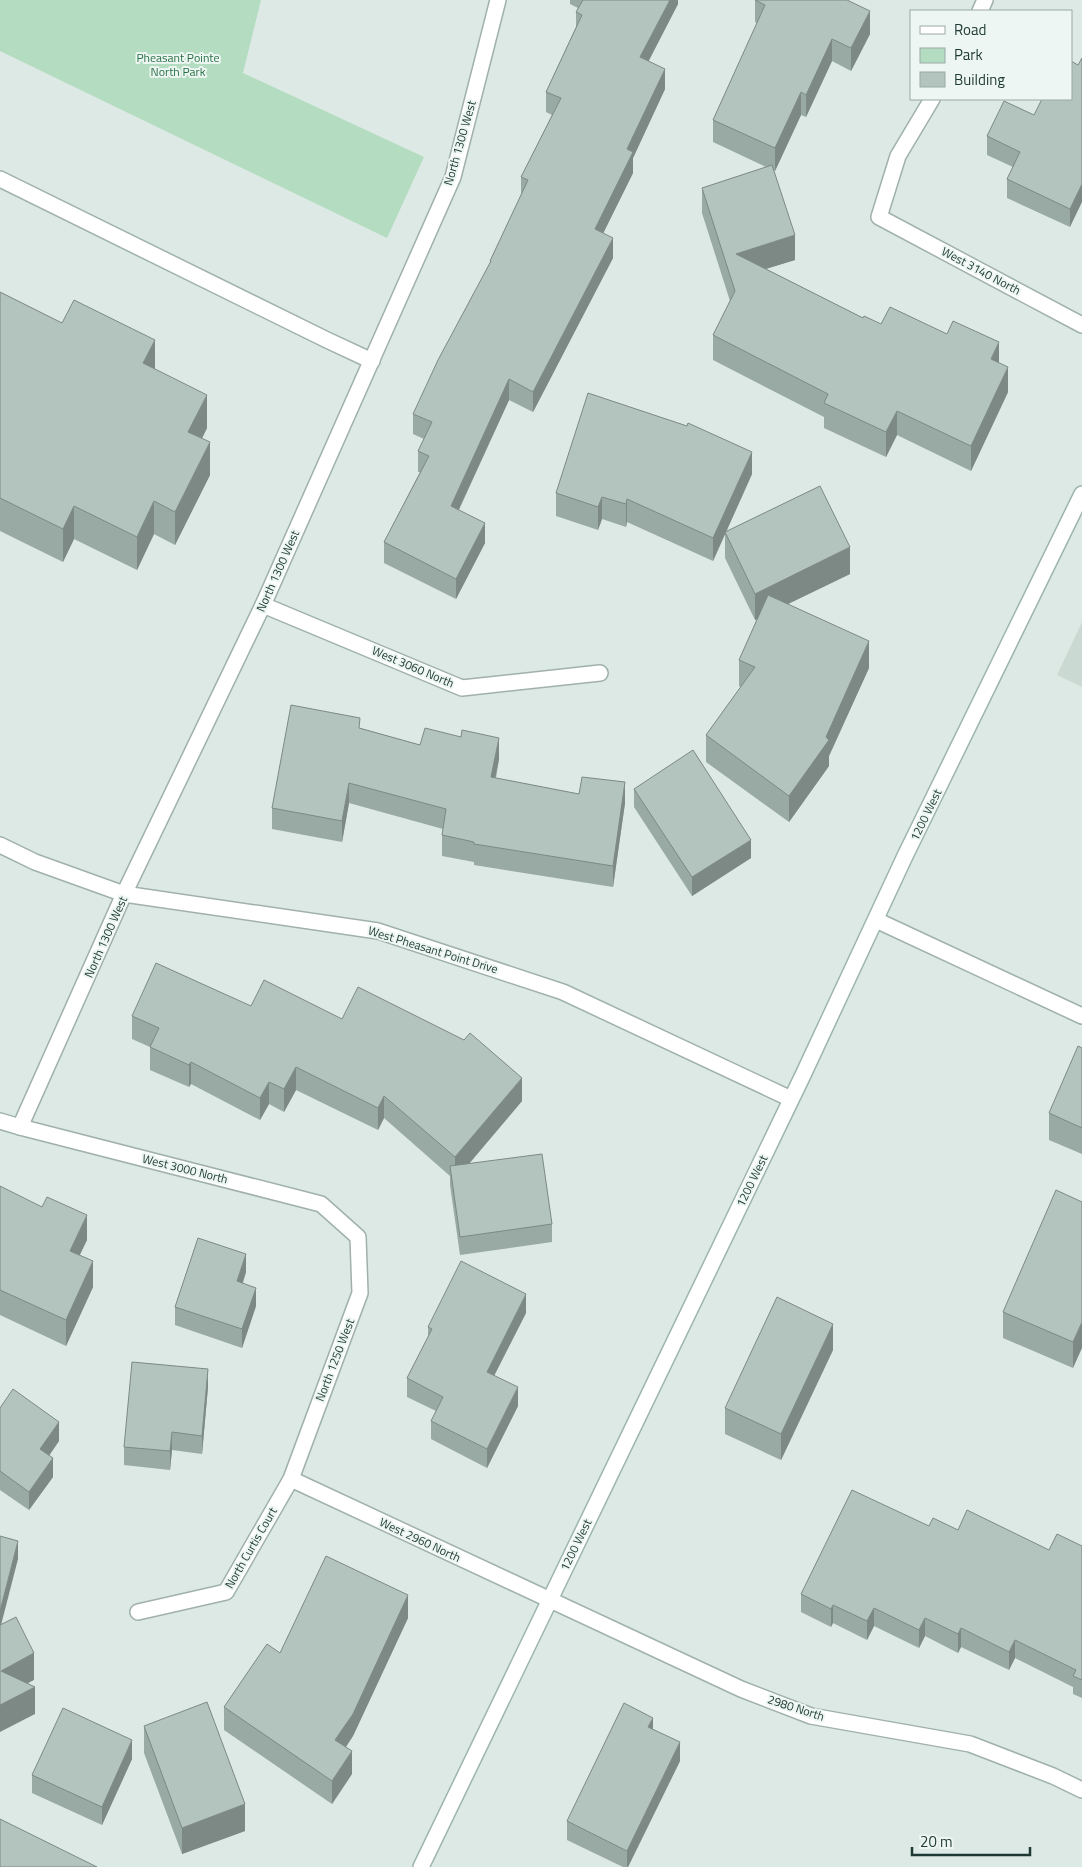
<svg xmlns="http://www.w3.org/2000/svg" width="1082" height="1867" viewBox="0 0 1082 1867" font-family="'Titillium Web',sans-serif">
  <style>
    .built { fill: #cbd9d3 }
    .green { fill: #b4dcc0 }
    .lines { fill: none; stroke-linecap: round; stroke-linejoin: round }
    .lane-casing { stroke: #a0b1ab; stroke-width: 18 }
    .street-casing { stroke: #a0b1ab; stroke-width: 18 }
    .secondary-casing { stroke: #9cb5ad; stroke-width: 18 }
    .lane { stroke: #fff; stroke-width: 15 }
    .street { stroke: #fff; stroke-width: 15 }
    .secondary { stroke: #fff; stroke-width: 15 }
    .wall { fill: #99a9a3 }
    .shaded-wall { fill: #7d8984 }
    .building { fill: #b2c4bd; stroke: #7d8984 }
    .labels { text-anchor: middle; stroke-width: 4; stroke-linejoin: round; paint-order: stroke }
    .park-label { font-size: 12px; fill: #277146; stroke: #edf6f2 }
    .street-label { font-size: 12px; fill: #1e3933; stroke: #edf6f2 }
  </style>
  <rect width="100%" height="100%" fill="#dde9e4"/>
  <!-- built -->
  <path class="built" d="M1082,622V687L1057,675Z"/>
  <!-- green -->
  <path class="green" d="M0,0H261L243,73L424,157L387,238L0,51Z"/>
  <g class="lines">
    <!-- lane casing -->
    <g class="lane-casing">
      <g id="lane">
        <path d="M0,179L327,340L372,361"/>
        <path d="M876,920L1082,1016"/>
      </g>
    </g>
    <!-- street casing -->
    <g class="street-casing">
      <g id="street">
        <path d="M980,11L985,0"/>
        <path d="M932,99L898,156L879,217L1082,325"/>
        <path d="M263,605L462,688L600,673"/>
        <path d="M0,845L35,862L124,894L378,931L563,992L791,1099"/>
        <path d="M0,1121L20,1127L321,1204L358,1237L360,1293L291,1479L226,1592L138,1612"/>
        <path d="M20,1127L124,894L263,605L453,177L498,0"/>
        <path d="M291,1479L741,1689L811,1716L970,1744L1053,1776L1082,1790"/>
      </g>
    </g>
    <!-- secondary casing -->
    <g class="secondary-casing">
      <path id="secondary" d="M421,1867L803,1075L905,856L1082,494"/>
    </g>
    <!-- lane -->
    <use href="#lane" class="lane"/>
    <!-- street -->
    <use href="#street" class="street"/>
    <!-- secondary -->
    <use href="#secondary" class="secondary"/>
  </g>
  <!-- wall -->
  <g class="wall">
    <path d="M570,0H678V4L648,61L665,89L633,158V173L603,233L613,258L533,412L509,400L459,510L485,543L456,599L384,563V542L420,472H418V451L424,439L413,434V414L490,264V261L521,195V177L552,115L546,112V92L576,27V12L578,8L570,4Z"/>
    <path d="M755,0L870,34L851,71L832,61L806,117L801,115L775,171L773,170L795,260L766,269L863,318L999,363L1008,392L971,471L897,435L886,457L824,428V417L713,360V335L730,301L702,213V188L766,167L713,142V120L757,23L755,22Z"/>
    <path d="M1071,99L1070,227L1007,198V179L1013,167L987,155V136Z"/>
    <path d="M0,292L155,369L207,428L202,439L210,475L175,545L154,534L137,570L74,539L63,562L0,531Z"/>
    <path d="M752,474L726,532L850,574L788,604L869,668L829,756V766L789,822L706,762V735L741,687L739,686V660L757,619L755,620L725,558V534L713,561L627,522L626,527L602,519L598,530L556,516V493Z"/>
    <path d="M360,728L420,745L499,759L496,778L625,803L613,887L474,865V862L442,856V835L443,829L349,803L342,842L272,829V808Z"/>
    <path d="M634,789L751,858L692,896L634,807Z"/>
    <path d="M251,1006L342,1019L522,1101L469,1164L552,1224V1242L460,1255L450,1185V1176L384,1118L378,1130L296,1090L284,1112L269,1104L260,1120L191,1084L189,1087L150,1070V1047L132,1039V1016Z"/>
    <path d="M1082,1048V1154L1049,1140V1113Z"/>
    <path d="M0,1186L87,1240L79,1255L93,1287L66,1346L0,1315Z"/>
    <path d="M1082,1202L1073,1368L1003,1338V1312Z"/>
    <path d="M246,1272L243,1283L256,1306L242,1348L175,1325V1307Z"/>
    <path d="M526,1313L494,1375L518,1406L487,1468L431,1439V1421L436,1411L407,1397V1378L428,1337V1327Z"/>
    <path d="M833,1350L781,1460L725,1434V1408Z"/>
    <path d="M208,1387L202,1454L172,1450L170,1470L124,1465V1447Z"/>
    <path d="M0,1408L59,1441L49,1456L53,1477L29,1510L0,1490Z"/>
    <path d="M929,1526L958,1530L1049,1550L1082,1546V1698L1073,1694V1687L1015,1658L1009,1670L961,1647L958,1653L925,1636L919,1648L874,1626L867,1640L833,1623L831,1627L801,1612V1594Z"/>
    <path d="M408,1618L353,1736L346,1747L352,1774L332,1804L224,1730V1707L280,1653Z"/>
    <path d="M144,1726L245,1831L182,1854L144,1753Z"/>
    <path d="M132,1759L102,1825L32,1793V1775Z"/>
    <path d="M680,1761L628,1867H623L567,1840V1821Z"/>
  </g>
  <!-- shaded-wall -->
  <g class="shaded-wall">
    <path d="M670,0H678V4L640,78V57Z"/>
    <path d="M870,11V34L851,71V48Z"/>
    <path d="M832,39V61L806,117V95Z"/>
    <path d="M665,69V89L633,158V173L595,250V229L627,149Z"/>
    <path d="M801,92V115L775,171V148Z"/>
    <path d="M1082,184V202L1070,227V209Z"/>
    <path d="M795,235V260L736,278V254Z"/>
    <path d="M613,238V258L533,412V392Z"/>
    <path d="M155,340V373L143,363Z"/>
    <path d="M999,342V367L991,359Z"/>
    <path d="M1008,367V392L971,471V446Z"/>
    <path d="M509,379V400L451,526V506Z"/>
    <path d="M207,395V428L188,465V432Z"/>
    <path d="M897,411V435L886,457V432Z"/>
    <path d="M210,442V475L175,545V512Z"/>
    <path d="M752,452V474L713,561V538Z"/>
    <path d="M602,497V519L598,530V507Z"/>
    <path d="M627,499V522L626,527V504Z"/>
    <path d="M154,501V534L137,570V537Z"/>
    <path d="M74,506V539L63,562V529Z"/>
    <path d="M485,523V543L456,599V579Z"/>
    <path d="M850,547V574L755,620V594Z"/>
    <path d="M869,641V668L829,756V766L789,822V796L826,737Z"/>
    <path d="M499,738V759L491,798V777Z"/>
    <path d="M625,782V803L613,887V866Z"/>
    <path d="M349,783V803L342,842V821Z"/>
    <path d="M751,840V858L692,896V877Z"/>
    <path d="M191,1062V1084L189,1087V1065Z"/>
    <path d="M296,1067V1090L284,1112V1089Z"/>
    <path d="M522,1078V1101L455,1180V1157Z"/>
    <path d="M269,1082V1104L260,1120V1098Z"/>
    <path d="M384,1096V1118L378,1130V1108Z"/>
    <path d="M87,1215V1240L70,1276V1251Z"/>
    <path d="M246,1254V1272L237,1299V1281Z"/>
    <path d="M93,1261V1287L66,1346V1320Z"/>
    <path d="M256,1288V1306L242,1348V1329Z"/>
    <path d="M526,1294V1313L487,1390V1372Z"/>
    <path d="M1082,1322V1348L1073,1368V1342Z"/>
    <path d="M833,1324V1350L781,1460V1434Z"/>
    <path d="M208,1369V1387L202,1454V1436Z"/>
    <path d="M518,1387V1406L487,1468V1449Z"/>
    <path d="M59,1422V1441L40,1468V1449Z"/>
    <path d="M172,1432V1450L170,1470V1451Z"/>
    <path d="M53,1458V1477L29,1510V1492Z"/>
    <path d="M18,1541V1559L0,1629V1611Z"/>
    <path d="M408,1595V1618L353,1736L335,1763V1740Z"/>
    <path d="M833,1605V1623L831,1627V1609Z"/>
    <path d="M874,1608V1626L867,1640V1621Z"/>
    <path d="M925,1618V1636L919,1648V1630Z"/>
    <path d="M961,1628V1647L958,1653V1634Z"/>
    <path d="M1015,1640V1658L1009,1670V1652Z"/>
    <path d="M34,1653V1680L1,1697V1671Z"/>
    <path d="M35,1687V1714L0,1732V1705Z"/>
    <path d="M653,1718V1736L648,1727Z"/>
    <path d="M132,1740V1759L102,1825V1807Z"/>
    <path d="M680,1742V1761L628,1867H627V1851Z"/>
    <path d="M352,1751V1774L332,1804V1781Z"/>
    <path d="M245,1804V1831L182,1854V1828Z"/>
  </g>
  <!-- building -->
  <g class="building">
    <path d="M583,0H670L640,57L665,69L627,149L633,152L595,229L613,238L533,392L509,379L451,506L485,523L456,579L384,542L429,456L418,451L432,422L413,414L438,360L491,261H490L528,180L521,177L561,98L546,92L582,15L576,12Z"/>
    <path d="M755,0H847L870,11L851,48L832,39L806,95L801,92L775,148L713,120L765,5Z"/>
    <path d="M1082,58V184L1070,209L1007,179L1020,152L987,136L1004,101L1034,115L1042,99H1071V61L1078,65Z"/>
    <path d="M772,165L795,235L736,254L863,318L864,316L881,324L890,307L947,334L953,321L999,342L991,359L1008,367L971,446L897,411L886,432L824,403L828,394L713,335L735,291L702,188Z"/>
    <path d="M0,292L62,323L74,300L155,340L143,363L207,395L188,432L210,442L175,512L154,501L137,537L74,506L63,529L0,498Z"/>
    <path d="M588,393L687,426L688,423L752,452L713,538L627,499L626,504L602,497L598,507L556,493Z"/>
    <path d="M820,486L850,547L755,594L725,532Z"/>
    <path d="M768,595L869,641L826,737L829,740L789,796L706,735L755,667L739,660Z"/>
    <path d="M291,705L360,718L359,728L420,745L425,728L461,737L462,730L499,738L491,777L579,794L582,777L625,782L613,866L474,844V842L442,835L446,809L349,783L342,821L272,808Z"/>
    <path d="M693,750L751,840L692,877L634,789Z"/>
    <path d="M156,963L251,1006L264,980L342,1019L358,987L464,1040L470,1033L522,1078L455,1157L384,1096L378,1108L296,1067L284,1089L269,1082L260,1098L191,1062L189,1065L150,1047L159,1028L132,1016Z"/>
    <path d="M1078,1046L1082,1048V1128L1049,1113Z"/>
    <path d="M542,1154L552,1224L460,1237L450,1166Z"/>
    <path d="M0,1186L42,1207L47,1197L87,1215L70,1251L93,1261L66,1320L0,1290Z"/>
    <path d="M1056,1190L1082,1202V1322L1073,1342L1003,1312Z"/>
    <path d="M198,1238L246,1254L237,1281L256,1288L242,1329L175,1307Z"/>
    <path d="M461,1261L526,1294L487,1372L518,1387L487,1449L431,1421L443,1397L407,1378L432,1329L428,1327Z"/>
    <path d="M777,1297L833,1324L781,1434L725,1408Z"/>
    <path d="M132,1362L208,1369L202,1436L172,1432L170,1451L124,1447Z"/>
    <path d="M13,1389L59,1422L40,1449L53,1458L29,1492L0,1471V1408Z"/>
    <path d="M852,1490L929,1526L933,1518L958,1530L967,1510L1049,1550L1057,1534L1082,1546V1680L1073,1676L1076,1670L1015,1640L1009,1652L961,1628L958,1634L925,1618L919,1630L874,1608L867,1621L833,1605L831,1609L801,1594Z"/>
    <path d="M0,1536L18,1541L0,1611Z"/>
    <path d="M326,1556L408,1595L353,1714L335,1740L352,1751L332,1781L224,1707L267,1644L280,1653Z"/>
    <path d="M16,1617L34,1653L1,1671L35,1687L0,1705V1625Z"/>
    <path d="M207,1702L245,1804L182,1828L144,1726Z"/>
    <path d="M624,1703L653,1718L648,1727L680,1742L627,1851L567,1821Z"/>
    <path d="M63,1708L132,1740L102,1807L32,1775Z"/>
    <path d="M0,1819L97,1867H0Z"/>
  </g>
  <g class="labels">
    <!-- park labels -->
    <g class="park-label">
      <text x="178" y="62">Pheasant Pointe<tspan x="178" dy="14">North Park</tspan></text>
    </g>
    <!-- street labels -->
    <g class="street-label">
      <text transform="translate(460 143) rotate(-74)" y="4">North 1300 West</text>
      <text transform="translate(981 271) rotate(28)" y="4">West 3140 North</text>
      <text transform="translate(278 571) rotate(-66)" y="4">North 1300 West</text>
      <text transform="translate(413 667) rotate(23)" y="4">West 3060 North</text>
      <text transform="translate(926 815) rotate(-64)" y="4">1200 West</text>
      <text transform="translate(106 937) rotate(-66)" y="4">North 1300 West</text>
      <text transform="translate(433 950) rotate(17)" y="4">West Pheasant Point Drive</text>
      <text transform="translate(185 1169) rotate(14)" y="4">West 3000 North</text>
      <text transform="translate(752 1181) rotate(-64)" y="4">1200 West</text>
      <text transform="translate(335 1360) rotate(-69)" y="4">North 1250 West</text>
      <text transform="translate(420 1540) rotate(25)" y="4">West 2960 North</text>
      <text transform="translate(576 1545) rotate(-64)" y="4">1200 West</text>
      <text transform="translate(251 1548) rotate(-60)" y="4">North Curtis Court</text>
      <text transform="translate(796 1708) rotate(18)" y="4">2980 North</text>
    </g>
  </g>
  <!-- legend -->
  <rect x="910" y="10" width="162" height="90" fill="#edf6f2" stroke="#9aaaa6"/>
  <rect x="920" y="26" width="25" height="8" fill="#ffffff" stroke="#9aaaa6"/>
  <text x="954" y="35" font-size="15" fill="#1e3933">Road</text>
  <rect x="920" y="48" width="25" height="15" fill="#b4dcc0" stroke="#9aaaa6"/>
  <text x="954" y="60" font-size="15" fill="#1e3933">Park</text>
  <rect x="920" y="72" width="25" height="15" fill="#b2c4bd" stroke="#9aaaa6"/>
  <text x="954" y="85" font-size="15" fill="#1e3933">Building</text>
  <!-- scale -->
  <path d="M912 1847v8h118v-8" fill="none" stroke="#1e3933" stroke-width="2.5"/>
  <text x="920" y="1847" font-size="15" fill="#1e3933" stroke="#edf6f2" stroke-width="4" paint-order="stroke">20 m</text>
</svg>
